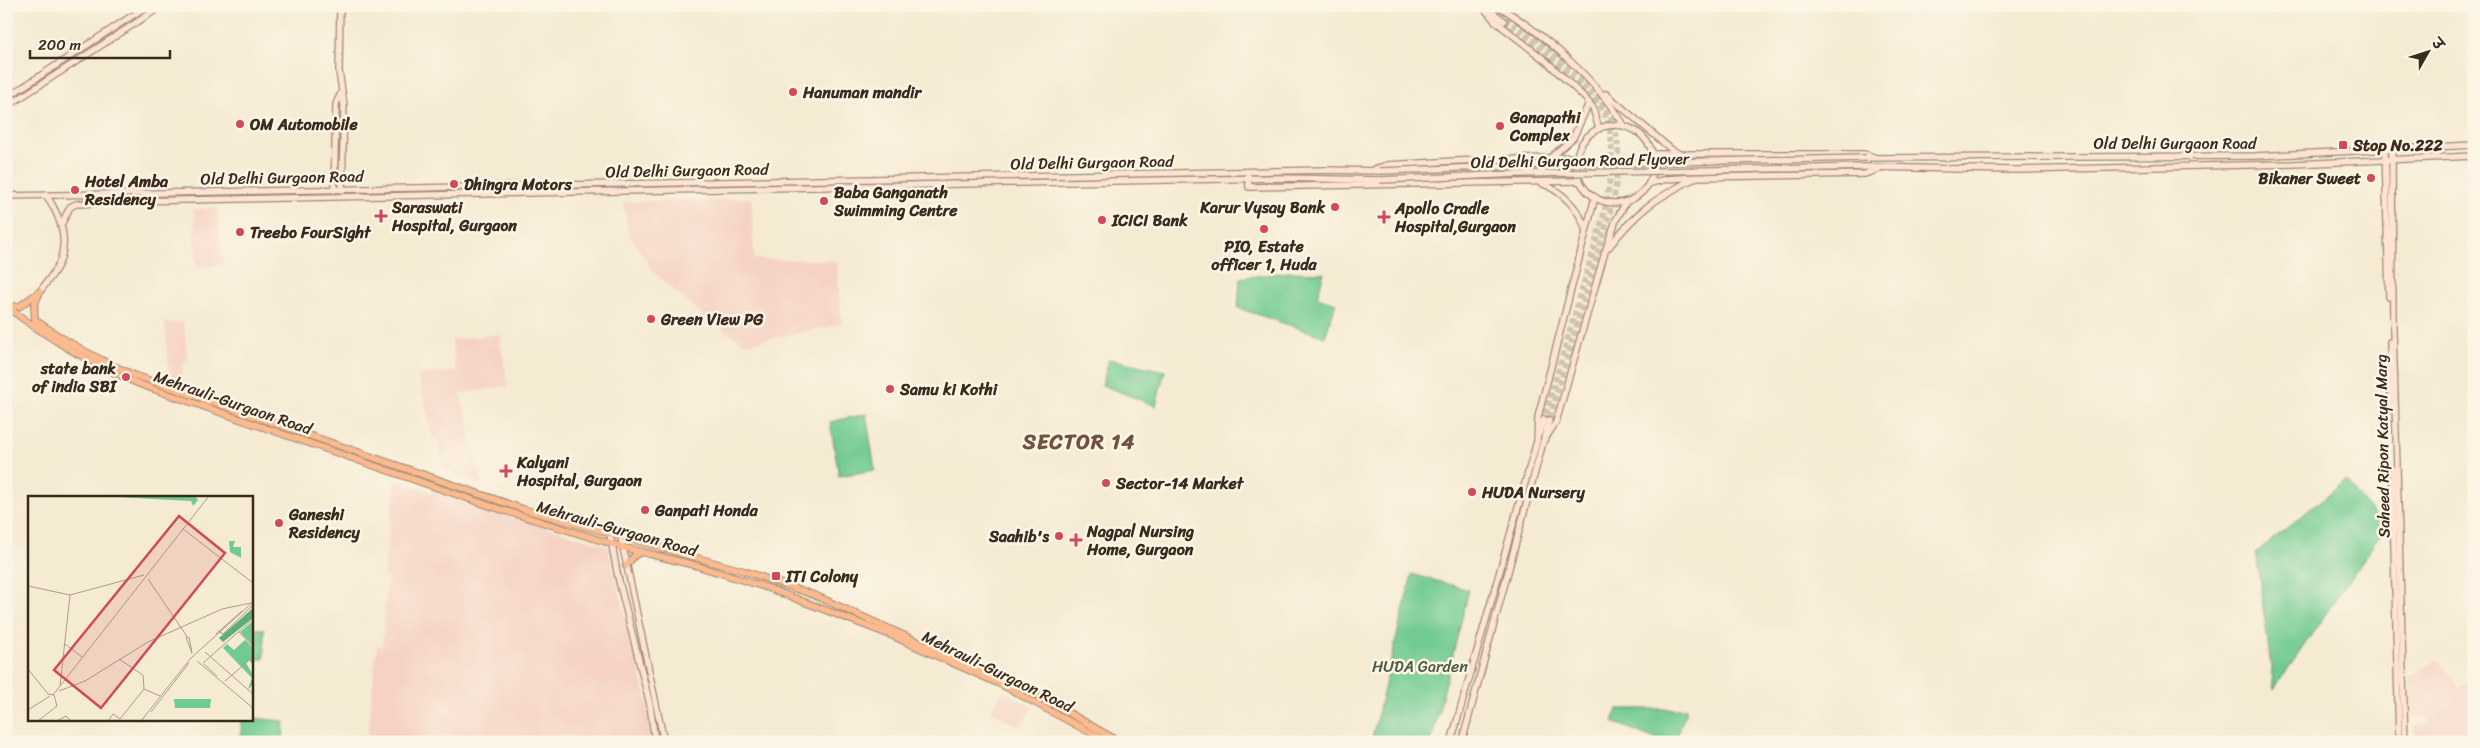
<svg xmlns="http://www.w3.org/2000/svg" width="2480" height="748" viewBox="0 0 2480 748" font-family="Sriracha,'Playpen Sans Deva',sans-serif">
  <style>
    .built { fill: #f5d2c3 }
    .green { fill: #70ca91; stroke: #567a58 }
    .lines { fill: none; stroke-linecap: round; stroke-linejoin: round }
    .secondary-tunnel { stroke: #d0c4ae; stroke-width: 5.5; stroke-dasharray: 5.5 3; stroke-linecap: butt }
    .secondary-casing { stroke: #988a78; stroke-width: 8 }
    .primary-casing { stroke: #988a78; stroke-width: 8 }
    .secondary { stroke: #fee3d2; stroke-width: 5.5 }
    .primary { stroke: #fcba8e; stroke-width: 6 }
    .secondary-bridge-casing { stroke: #988a78; stroke-width: 8; stroke-linecap: butt }
    .secondary-bridge { stroke: #fee3d2; stroke-width: 5.5 }
    .poi-dot { fill: #d1495b; stroke: #fcf5e5; stroke-width: 2 }
    .labels { text-anchor: middle; stroke-width: 5; stroke-linejoin: round; paint-order: stroke }
    .poi-label { font-size: 16px; font-weight: bold; fill: #3b2a1e; stroke: #fcf5e5; text-anchor: start }
    .street-label { font-size: 16px; fill: #3b2a1e; stroke: #fcf5e5 }
    .park-label { font-size: 16px; fill: #4b5a40; stroke: #fcf5e5 }
    .district-label { font-size: 21px; font-weight: bold; letter-spacing: 1px; fill: #715140; stroke: #fcf5e5 }
    .inset-road { fill: none; stroke: #ab9d8a; stroke-width: 1 }
    .view { fill: #d1495b; fill-opacity: 0.15; stroke: #d1495b; stroke-width: 2.5 }
    .inset-edge { fill: none; stroke: #3b2a1e; stroke-width: 2.5 }
  </style>
  <rect width="100%" height="100%" fill="#fcf5e5"/>
  <filter id="ink" filterUnits="userSpaceOnUse"><feTurbulence type="fractalNoise" baseFrequency=".02" numOctaves="2"/><feDisplacementMap in="SourceGraphic" scale="10" xChannelSelector="R" yChannelSelector="G"/><feConvolveMatrix kernelMatrix="1 2 1 2 8 2 1 2 1" color-interpolation-filters="sRGB"/></filter>
  <filter id="wash" filterUnits="userSpaceOnUse"><feTurbulence type="fractalNoise" baseFrequency=".0096" numOctaves="4" result="noise"/><feDisplacementMap in="SourceGraphic" scale="20" xChannelSelector="R" yChannelSelector="G"/><feGaussianBlur stdDeviation="1.12" result="paint"/><feColorMatrix in="noise" values="0 0 0 0 0 0 0 0 0 0 0 0 0 0 0 0 0 1.4 0 .05"/><feComposite in="paint" operator="in"/></filter>
  <g filter="url(#wash)">
    <rect width="100%" height="100%" fill="#f5ead2"/>
    <!-- built -->
    <g class="built">
      <path d="M751,198L754,259L837,261L842,324L746,344L706,318L654,272L629,235L623,202Z"/>
      <path d="M218,208L223,265L196,267L194,209Z"/>
      <path d="M183,322L188,362L183,363L181,380L169,376L165,323Z"/>
      <path d="M499,334L508,386L461,394L482,484L445,469L436,438H433L418,375L456,371L452,340Z"/>
      <path d="M395,481L608,546L647,700L654,742H367L377,646H382L387,578L383,577Z"/>
      <path d="M2435,660H2438L2459,688L2466,684L2474,693V742H2416L2415,725L2427,723L2428,717L2410,718L2409,678Z"/>
      <path d="M1002,691L1032,707L1020,728L991,711Z"/>
    </g>
    <!-- green -->
    <g class="green">
      <path d="M1289,272L1324,273L1317,297L1336,303L1325,337L1238,308L1240,278Z"/>
      <path d="M1109,359L1165,371L1156,406L1102,385Z"/>
      <path d="M866,414L875,470L839,476L830,422Z"/>
      <path d="M2346,480L2385,528L2274,689L2256,553Z"/>
      <path d="M1412,574L1469,590L1431,742H1371Z"/>
      <path d="M251,628L264,629V659H251Z"/>
      <path d="M1617,709H1687L1675,742H1663L1613,722Z"/>
      <path d="M251,718L284,721L283,742H241V719Z"/>
    </g>
  </g>
  <g filter="url(#ink)">
    <g class="lines">
      <!-- secondary-tunnel -->
      <g class="secondary-tunnel">
        <path d="M1507,17C1544,45 1605,86 1616,133C1621,153 1617,178 1614,198L1549,420"/>
        <path d="M1504,21C1530,40 1595,89 1606,118C1617,146 1610,184 1604,213L1544,419"/>
      </g>
      <!-- secondary casing -->
      <g class="secondary-casing">
        <g id="secondary">
          <path d="M340,6L339,71L344,105L342,190"/>
          <path d="M1482,6L1495,21L1546,61L1585,98L1593,108L1599,129"/>
          <path d="M1498,6C1542,32 1599,82 1625,127"/>
          <path d="M1488,9L1504,21"/>
          <path d="M1606,94L1672,150L1680,154"/>
          <path d="M6,98L147,6"/>
          <path d="M6,107L162,6"/>
          <circle cx="1615" cy="164" r="39"/>
          <path d="M2385,150L2389,297"/>
          <path d="M2392,150L2393,330L2405,742"/>
          <path d="M1653,154H1864L1874,157"/>
          <path d="M1551,157L1573,138L1589,103"/>
          <path d="M1866,158L2255,156L2474,145"/>
          <path d="M1866,167L2013,170L2293,164L2474,156"/>
          <path d="M1375,169L1387,165L1455,161L1577,157"/>
          <path d="M1248,176L1249,187L1580,181"/>
          <path d="M1541,183C1562,191 1580,209 1586,231"/>
          <path d="M1650,183L1667,179L1697,177L1865,174L1879,169"/>
          <path d="M334,190L336,104L341,93"/>
          <path d="M6,196L1325,170L1380,171"/>
          <path d="M62,223L70,207L76,204L135,201L1115,181L1278,178L1380,180"/>
          <path d="M1608,248C1637,211 1654,199 1695,178"/>
          <path d="M40,292C46,282 58,270 61,258C68,235 59,214 46,195"/>
          <path d="M2390,342L2391,410"/>
          <path d="M1539,434L1544,419"/>
          <path d="M1545,439L1556,422L1605,252L1616,220L1626,202"/>
          <path d="M2392,469L2399,742"/>
          <path d="M610,535L618,577L650,705L655,742"/>
          <path d="M621,538L664,742"/>
          <path d="M1451,742L1537,441L1538,417L1595,197"/>
          <path d="M1462,742L1549,420"/>
        </g>
      </g>
      <!-- primary casing -->
      <g class="primary-casing">
        <g id="primary">
          <path d="M40,292L34,305L35,320C66,342 98,360 134,375L523,509L744,571L814,595L1039,696L1120,742"/>
          <path d="M7,307C52,340 90,364 142,385L487,505L622,547L698,566L768,588L893,636L1002,685L1108,742"/>
          <path d="M7,307L20,306L39,292"/>
          <path d="M626,566L634,556L641,552"/>
        </g>
      </g>
      <!-- secondary -->
      <use href="#secondary" class="secondary"/>
      <!-- primary -->
      <use href="#primary" class="primary"/>
      <!-- secondary-bridge casing -->
      <g class="secondary-bridge-casing">
        <g id="secondary-bridge">
          <path d="M1380,171L1569,164L1866,158"/>
          <path d="M1380,180L1518,174L1866,167"/>
        </g>
      </g>
      <!-- secondary-bridge -->
      <use href="#secondary-bridge" class="secondary-bridge"/>
    </g>
  </g>
  <!-- markers -->
  <g class="poi-dot">
    <circle cx="793" cy="92" r="5"/>
    <circle cx="240" cy="124" r="5"/>
    <circle cx="1500" cy="126" r="5"/>
    <rect x="2338" y="140" width="10" height="10" rx="2.5"/>
    <circle cx="2371" cy="178" r="5"/>
    <circle cx="454" cy="184" r="5"/>
    <circle cx="75" cy="190" r="5"/>
    <circle cx="824" cy="201" r="5"/>
    <circle cx="1335" cy="207" r="5"/>
    <path d="M378.5 208.5h5v5h5v5h-5v5h-5v-5h-5v-5h5z"/>
    <path d="M1381.5 209.5h5v5h5v5h-5v5h-5v-5h-5v-5h5z"/>
    <circle cx="1102" cy="220" r="5"/>
    <circle cx="1264" cy="229" r="5"/>
    <circle cx="240" cy="232" r="5"/>
    <circle cx="651" cy="319" r="5"/>
    <circle cx="126" cy="377" r="5"/>
    <circle cx="890" cy="389" r="5"/>
    <path d="M503.5 463.5h5v5h5v5h-5v5h-5v-5h-5v-5h5z"/>
    <circle cx="1106" cy="483" r="5"/>
    <circle cx="1472" cy="492" r="5"/>
    <circle cx="645" cy="510" r="5"/>
    <circle cx="279" cy="523" r="5"/>
    <circle cx="1059" cy="536" r="5"/>
    <path d="M1073.5 532.5h5v5h5v5h-5v5h-5v-5h-5v-5h5z"/>
    <rect x="771" y="571" width="10" height="10" rx="2.5"/>
  </g>
  <g class="labels">
    <!-- poi labels -->
    <g class="poi-label">
      <text x="803" y="98">Hanuman mandir</text>
      <text x="1510" y="123">Ganapathi<tspan x="1510" dy="18">Complex</tspan></text>
      <text x="250" y="130">OM Automobile</text>
      <text x="2353" y="151">Stop No.222</text>
      <text x="2361" y="184" text-anchor="end">Bikaner Sweet</text>
      <text x="85" y="187">Hotel Amba<tspan x="85" dy="18">Residency</tspan></text>
      <text x="464" y="190">Dhingra Motors</text>
      <text x="834" y="198">Baba Ganganath<tspan x="834" dy="18">Swimming Centre</tspan></text>
      <text x="392" y="213">Saraswati<tspan x="392" dy="18">Hospital, Gurgaon</tspan></text>
      <text x="1325" y="213" text-anchor="end">Karur Vysay Bank</text>
      <text x="1395" y="214">Apollo Cradle<tspan x="1395" dy="18">Hospital,Gurgaon</tspan></text>
      <text x="1112" y="226">ICICI Bank</text>
      <text x="250" y="238">Treebo FourSight</text>
      <text x="1264" y="252" text-anchor="middle">PIO, Estate<tspan x="1264" dy="18">officer 1, Huda</tspan></text>
      <text x="661" y="325">Green View PG</text>
      <text x="116" y="374" text-anchor="end">state bank<tspan x="116" dy="18">of india SBI</tspan></text>
      <text x="900" y="395">Samu ki Kothi</text>
      <text x="517" y="468">Kalyani<tspan x="517" dy="18">Hospital, Gurgaon</tspan></text>
      <text x="1116" y="489">Sector-14 Market</text>
      <text x="1482" y="498">HUDA Nursery</text>
      <text x="655" y="516">Ganpati Honda</text>
      <text x="289" y="520">Ganeshi<tspan x="289" dy="18">Residency</tspan></text>
      <text x="1087" y="537">Nagpal Nursing<tspan x="1087" dy="18">Home, Gurgaon</tspan></text>
      <text x="1049" y="542" text-anchor="end">Saahib's</text>
      <text x="786" y="582">ITI Colony</text>
    </g>
    <!-- street labels -->
    <g class="street-label">
      <text x="2175" y="149">Old Delhi Gurgaon Road</text>
      <text transform="translate(1580 160) rotate(-1)" y="6">Old Delhi Gurgaon Road Flyover</text>
      <text transform="translate(1092 162) rotate(-1)" y="6">Old Delhi Gurgaon Road</text>
      <text transform="translate(687 170) rotate(-1)" y="6">Old Delhi Gurgaon Road</text>
      <text transform="translate(282 177) rotate(-1)" y="6">Old Delhi Gurgaon Road</text>
      <text transform="translate(233 402) rotate(19)" y="6">Mehrauli-Gurgaon Road</text>
      <text transform="translate(2382 446) rotate(-91)" y="6">Saheed Ripon Katyal Marg</text>
      <text transform="translate(617 528) rotate(16)" y="6">Mehrauli-Gurgaon Road</text>
      <text transform="translate(998 671) rotate(26)" y="6">Mehrauli-Gurgaon Road</text>
    </g>
    <!-- park labels -->
    <g class="park-label">
      <text x="1420" y="672">HUDA Garden</text>
    </g>
    <!-- district labels -->
    <g class="district-label">
      <text x="1079" y="449">SECTOR 14</text>
    </g>
  </g>
  <!-- overview -->
  <g transform="translate(28 496)">
    <rect width="225" height="225" fill="#f5ead2"/>
    <path d="M167,0L170,4L165,10L163,5L70,0ZM201,45H207L205,51H213V62L202,56ZM225,125V150L212,136ZM217,144L225,152V169L221,164L218,167L225,179V189L220,193L224,182L195,152L199,148L206,154ZM146,203H183L182,212H147Z" fill="#70ca91"/>
    <path d="M225,112V122L195,146L191,142Z" fill="#5cae7b"/>
    <path class="inset-road" d="M155,33L225,87M120,83L160,142M0,90L42,99L116,79M190,135L195,138L225,109M211,136L225,151M188,138L214,115M158,141L164,157M161,141L164,157M37,148L54,161M177,156L225,198M91,163L115,179L116,193L132,200M169,165L225,212M175,167L225,123M176,168L189,180M0,173L20,198L26,199L29,210L10,225M197,185L225,161M32,190L42,99M31,195L57,185L120,146L194,113L223,107M25,199L181,0M0,214L22,200M123,216L161,167M29,225L38,220L43,225M80,225L85,218L92,223L116,193M113,225L163,162L225,106"/>
    <path class="view" d="M151,20L197,57L73,212L26,174Z"/>
    <rect width="225" height="225" class="inset-edge"/>
  </g>
  <!-- margin -->
  <rect width="2480" height="748" fill="none" stroke="#fcf5e5" stroke-width="25"/>
  <!-- north arrow -->
  <g transform="translate(2428 52) rotate(51)" stroke="#fcf5e5" stroke-width="4" paint-order="stroke">
  <path d="M0-4L9 19L0 12L-9 19Z" fill="#3b2a1e"/>
  <text y="-8" font-size="14" font-weight="bold" text-anchor="middle" fill="#3b2a1e">उ</text>
  </g>
  <!-- scale -->
  <path d="M30 50v8h140v-8" fill="none" stroke="#3b2a1e" stroke-width="2.5"/>
  <text x="38" y="50" font-size="15" fill="#3b2a1e" stroke="#fcf5e5" stroke-width="4" paint-order="stroke">200 m</text>
</svg>
